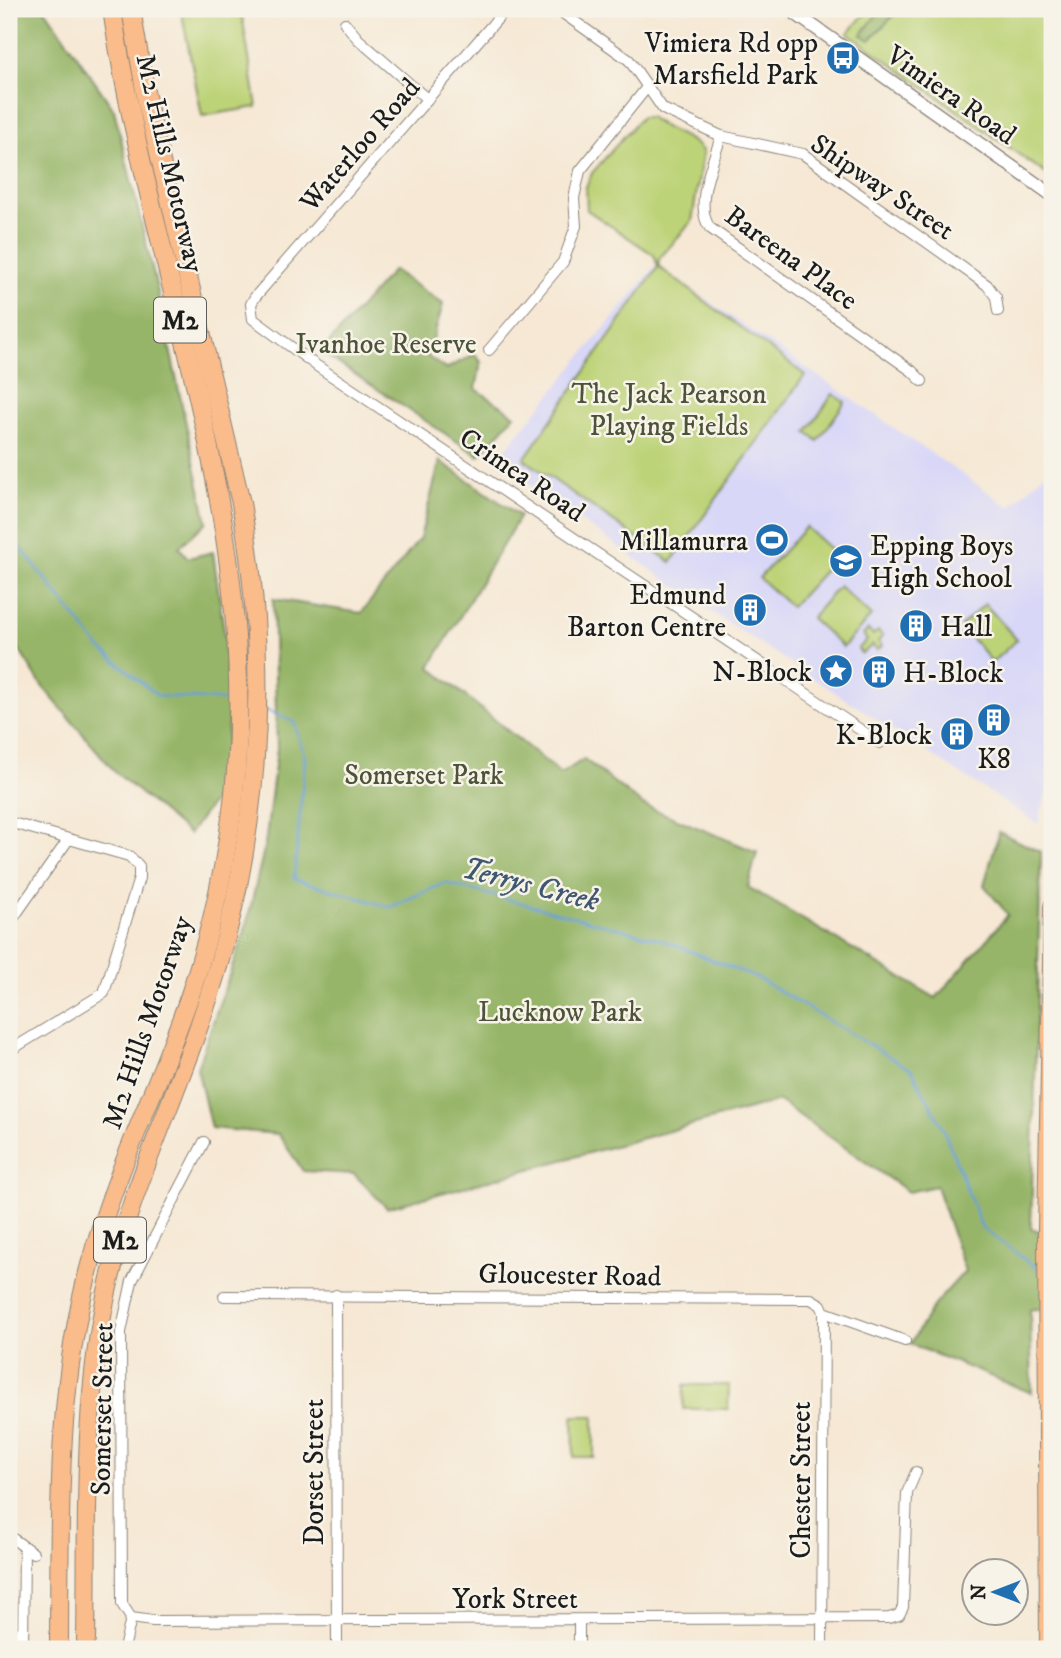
<svg xmlns="http://www.w3.org/2000/svg" width="1061" height="1658" viewBox="0 0 1061 1658" font-family="'IM FELL DW Pica',serif">
  <style>
    .built { fill: #d8d7f8 }
    .green { fill: #bdd378; stroke: #6c784a; stroke-width: 2 }
    .forest { fill: #96b568; stroke: #596842; stroke-width: 2 }
    .lines { fill: none; stroke-linecap: round; stroke-linejoin: round }
    .stream { stroke: #699fd6; stroke-width: 2.5 }
    .minor-casing { stroke: #898278; stroke-width: 12 }
    .tertiary-casing { stroke: #898278; stroke-width: 15 }
    .primary-casing { stroke: #898278; stroke-width: 18 }
    .motorway-casing { stroke: #898278; stroke-width: 20 }
    .minor { stroke: #fff; stroke-width: 10 }
    .tertiary { stroke: #fff; stroke-width: 12 }
    .primary { stroke: #fabc8b; stroke-width: 16 }
    .motorway { stroke: #fabc8b; stroke-width: 18 }
    .labels { text-anchor: middle; stroke-width: 5; stroke-linejoin: round; paint-order: stroke }
    .shield { fill: #f7f3e8; stroke: #5e5c59; stroke-width: 2 }
    .shield-label { font-size: 26px; font-weight: bold; fill: #1c1c1c }
    .poi-label { font-size: 28px; fill: #1c1c1c; stroke: #f7f3e8; text-anchor: end }
    .street-label { font-size: 28px; fill: #1c1c1c; stroke: #f7f3e8 }
    .park-label { font-size: 28px; fill: #4c5338; stroke: #f7f3e8 }
    .water-label { font-size: 30px; font-style: italic; fill: #3f5770; stroke: #f7f3e8 }
  </style>
  <rect width="100%" height="100%" fill="#f7f3e8"/>
  <filter id="ink" filterUnits="userSpaceOnUse"><feTurbulence type="fractalNoise" baseFrequency=".0143" numOctaves="2"/><feDisplacementMap in="SourceGraphic" scale="14" xChannelSelector="R" yChannelSelector="G"/><feConvolveMatrix kernelMatrix="1 2 1 2 8 2 1 2 1" color-interpolation-filters="sRGB"/></filter>
  <filter id="wash" filterUnits="userSpaceOnUse"><feTurbulence type="fractalNoise" baseFrequency=".00686" numOctaves="4" result="noise"/><feDisplacementMap in="SourceGraphic" scale="28" xChannelSelector="R" yChannelSelector="G"/><feGaussianBlur stdDeviation="1.57" result="paint"/><feColorMatrix in="noise" values="0 0 0 0 0 0 0 0 0 0 0 0 0 0 0 0 0 1.4 0 .05"/><feComposite in="paint" operator="in"/></filter>
  <g filter="url(#wash)">
    <rect width="100%" height="100%" fill="#f6e8d4"/>
    <!-- built -->
    <path class="built" d="M656,265L1010,507L1052,466V773L1038,824L716,615L496,461Z"/>
    <!-- green -->
    <g class="green">
      <path d="M181,9H241L257,107L202,116Z"/>
      <path d="M869,9H1052V178L848,33Z"/>
      <path d="M641,117H650C665,132 691,135 703,152L692,221L659,259V267L805,375L671,562L524,459L658,267L654,255L587,210L586,187L592,173Z"/>
      <path d="M833,394L845,402L818,441L807,432Z"/>
      <path d="M806,527L838,556L791,607L759,578Z"/>
      <path d="M839,586L871,616L843,647L811,618Z"/>
      <path d="M985,604L1017,640L992,662L961,626Z"/>
      <path d="M868,630L873,635L878,631L883,636L878,641L882,646L877,650L872,645L862,654L858,649L867,640L863,635Z"/>
      <path d="M684,1385H729L728,1409H683Z"/>
      <path d="M573,1416H594V1457H574Z"/>
    </g>
    <!-- forest -->
    <g class="forest">
      <path d="M9,9H45L114,110L156,284L207,522L179,547L188,558L213,552L225,638L229,711L223,788L189,834L115,772L42,686L9,634Z"/>
      <path d="M881,9H900L870,40L861,35Z"/>
      <path d="M393,270L443,304L428,357L446,369L475,354L481,362L476,389L515,415L479,456L321,352Z"/>
      <path d="M440,461L520,516L430,667L561,774L584,759L643,805L757,852L748,887L936,998L1008,915L984,885L999,832L1041,852L1031,1229L1052,1234V1310L1030,1309L1032,1393L910,1344L934,1305L965,1271L936,1186L908,1192L779,1101L387,1208L354,1174L303,1171L278,1134L211,1128L197,1068L246,927L265,845L277,749L273,599L361,613L420,538Z"/>
    </g>
    <g class="lines">
      <!-- stream -->
      <g class="stream">
        <path d="M9,533L99,647L158,696L231,701"/>
        <path d="M264,709L294,722L305,758L294,879L390,907L445,883L663,940L759,979L912,1070L944,1130L982,1228L1039,1270"/>
      </g>
    </g>
  </g>
  <g filter="url(#ink)">
    <g class="lines">
      <!-- minor casing -->
      <g class="minor-casing">
        <g id="minor">
          <path d="M506,9L255,297L251,304L253,319L317,366L880,743"/>
          <path d="M557,9L629,60L663,109L721,136L803,154L987,285L996,297L998,311"/>
          <path d="M345,23L358,39L427,99"/>
          <path d="M721,136C714,161 693,205 710,228L912,371L922,381"/>
          <path d="M489,350L563,262L576,226L574,198L580,171L648,86"/>
          <path d="M9,822L129,856L139,866V878L104,993L9,1051"/>
          <path d="M9,924L68,840"/>
          <path d="M336,1295L337,1649"/>
          <path d="M224,1296L811,1299L821,1305L824,1312L905,1341"/>
          <path d="M9,1536L33,1553"/>
          <path d="M131,1618L153,1621L889,1618L899,1615L903,1607L907,1493L916,1472"/>
          <path d="M10,1649L11,1642L21,1631"/>
          <path d="M23,1649L24,1547"/>
          <path d="M124,1649L131,1618L122,1604L121,1332L132,1281L204,1142"/>
          <path d="M579,1649V1621"/>
          <path d="M822,1649L824,1312"/>
        </g>
      </g>
      <!-- tertiary casing -->
      <g class="tertiary-casing">
        <path id="tertiary" d="M789,9L1052,195"/>
      </g>
      <!-- primary casing -->
      <g class="primary-casing">
        <path id="primary" d="M1048,1649L1046,1229L1052,906"/>
      </g>
      <!-- motorway casing -->
      <g class="motorway-casing">
        <g id="motorway">
          <path d="M59,1640C60,1513 56,1388 90,1265C115,1170 161,1082 192,989C212,927 227,859 234,793C262,521 151,272 112,9"/>
          <path d="M86,1640C88,1526 82,1409 106,1296C128,1191 178,1096 210,993C261,833 270,669 241,503L147,102L131,9"/>
        </g>
      </g>
      <!-- minor -->
      <use href="#minor" class="minor"/>
      <!-- tertiary -->
      <use href="#tertiary" class="tertiary"/>
      <!-- primary -->
      <use href="#primary" class="primary"/>
      <!-- motorway -->
      <use href="#motorway" class="motorway"/>
    </g>
  </g>
  <!-- icons -->
  <defs>
    <g id="bus-disc" transform="scale(1.75)"><circle r="9.5" fill="#1f6fb2" stroke="#f7f3e8"/><path d="M-5-6H5V4H4V6H2V4H-2V6H-4V4H-5ZM-3.5-4V0h7V-4ZM-3.5 1.2v1.5H-2V1.2ZM2 1.2v1.5H3.5V1.2Z" fill="#fff"/></g>
    <g id="stadium-disc" transform="scale(1.75)"><circle r="9.5" fill="#1f6fb2" stroke="#f7f3e8"/><path d="M0-5a6.5 5 0 1 0 0 10a6.5 5 0 1 0 0-10ZM-3.5-1.8h7v3.6h-7Z" fill="#fff"/></g>
    <g id="school-disc" transform="scale(1.75)"><circle r="9.5" fill="#1f6fb2" stroke="#f7f3e8"/><path d="M0-5L7-2L0 1L-7-2ZM-4 1L0 2.5L4 1V4Q0 6-4 4Z" fill="#fff"/></g>
    <g id="building-disc" transform="scale(1.75)"><circle r="9.5" fill="#1f6fb2" stroke="#f7f3e8"/><path d="M-4-6H4V6H1V3H-1V6H-4ZM-2.5-4.3h1.7v1.8h-1.7ZM.8-4.3h1.7v1.8H.8ZM-2.5-1h1.7V.8h-1.7ZM.8-1h1.7V.8H.8Z" fill="#fff"/></g>
    <g id="sight-disc" transform="scale(1.75)"><circle r="9.5" fill="#1f6fb2" stroke="#f7f3e8"/><path d="M0-6L1.8-2.2L6-1.7L2.9 1.2L3.7 5.4L0 3.3L-3.7 5.4L-2.9 1.2L-6-1.7L-1.8-2.2Z" fill="#fff"/></g>
  </defs>
  <g fill-rule="evenodd">
    <use href="#bus-disc" x="843" y="58"/>
    <use href="#stadium-disc" x="772" y="540"/>
    <use href="#school-disc" x="846" y="561"/>
    <use href="#building-disc" x="750" y="610"/>
    <use href="#building-disc" x="916" y="626"/>
    <use href="#sight-disc" x="836" y="671"/>
    <use href="#building-disc" x="879" y="672"/>
    <use href="#building-disc" x="994" y="720"/>
    <use href="#building-disc" x="957" y="734"/>
  </g>
  <g class="labels">
    <!-- shield labels -->
    <g class="shield">
      <rect x="154" y="297.5" width="52" height="45" rx="5"/>
      <rect x="94" y="1217.5" width="52" height="45" rx="5"/>
    </g>
    <g class="shield-label">
      <text x="180" y="329">M2</text>
      <text x="120" y="1249">M2</text>
    </g>
    <!-- poi labels -->
    <g class="poi-label">
      <text x="818" y="52">Vimiera Rd opp<tspan x="818" dy="32">Marsfield Park</tspan></text>
      <text x="748" y="550">Millamurra</text>
      <text x="870" y="555" text-anchor="start">Epping Boys<tspan x="870" dy="32">High School</tspan></text>
      <text x="726" y="604">Edmund<tspan x="726" dy="32">Barton Centre</tspan></text>
      <text x="940" y="636" text-anchor="start">Hall</text>
      <text x="812" y="681">N-Block</text>
      <text x="903" y="682" text-anchor="start">H-Block</text>
      <text x="932" y="744">K-Block</text>
      <text x="994" y="768" text-anchor="middle">K8</text>
    </g>
    <!-- street labels -->
    <g class="street-label">
      <text transform="translate(952 94) rotate(35)" y="10">Vimiera Road</text>
      <text transform="translate(359 144) rotate(-49)" y="10">Waterloo Road</text>
      <text transform="translate(171 163) rotate(77)" y="10">M2 Hills Motorway</text>
      <text transform="translate(883 186) rotate(34)" y="10">Shipway Street</text>
      <text transform="translate(792 257) rotate(36)" y="10">Bareena Place</text>
      <text transform="translate(523 474) rotate(34)" y="10">Crimea Road</text>
      <text transform="translate(146 1022) rotate(-71)" y="10">M2 Hills Motorway</text>
      <text transform="translate(570 1274) rotate(1)" y="10">Gloucester Road</text>
      <text transform="translate(101 1409) rotate(-89)" y="10">Somerset Street</text>
      <text transform="translate(313 1472) rotate(-90)" y="10">Dorset Street</text>
      <text transform="translate(800 1480) rotate(-90)" y="10">Chester Street</text>
      <text x="515" y="1608">York Street</text>
    </g>
    <!-- park labels -->
    <g class="park-label">
      <text x="386" y="353">Ivanhoe Reserve</text>
      <text x="669" y="403">The Jack Pearson<tspan x="669" dy="32">Playing Fields</tspan></text>
      <text x="424" y="784">Somerset Park</text>
      <text x="560" y="1021">Lucknow Park</text>
    </g>
    <!-- water labels -->
    <g class="water-label">
      <text transform="translate(531 884) rotate(14)" y="10">Terrys Creek</text>
    </g>
  </g>
  <!-- margin -->
  <rect width="1061" height="1658" fill="none" stroke="#f7f3e8" stroke-width="35"/>
  <!-- north arrow -->
  <g transform="translate(995 1592) rotate(270)"><circle r="33" fill="#f7f3e8" stroke="#9f9d96" stroke-width="2"/>
  <path d="M0-5L12 26L0 18L-12 26Z" fill="#1f6fb2"/>
  <text y="-10" font-size="19" font-weight="bold" text-anchor="middle" fill="#1c1c1c">N</text>
  </g>
</svg>
